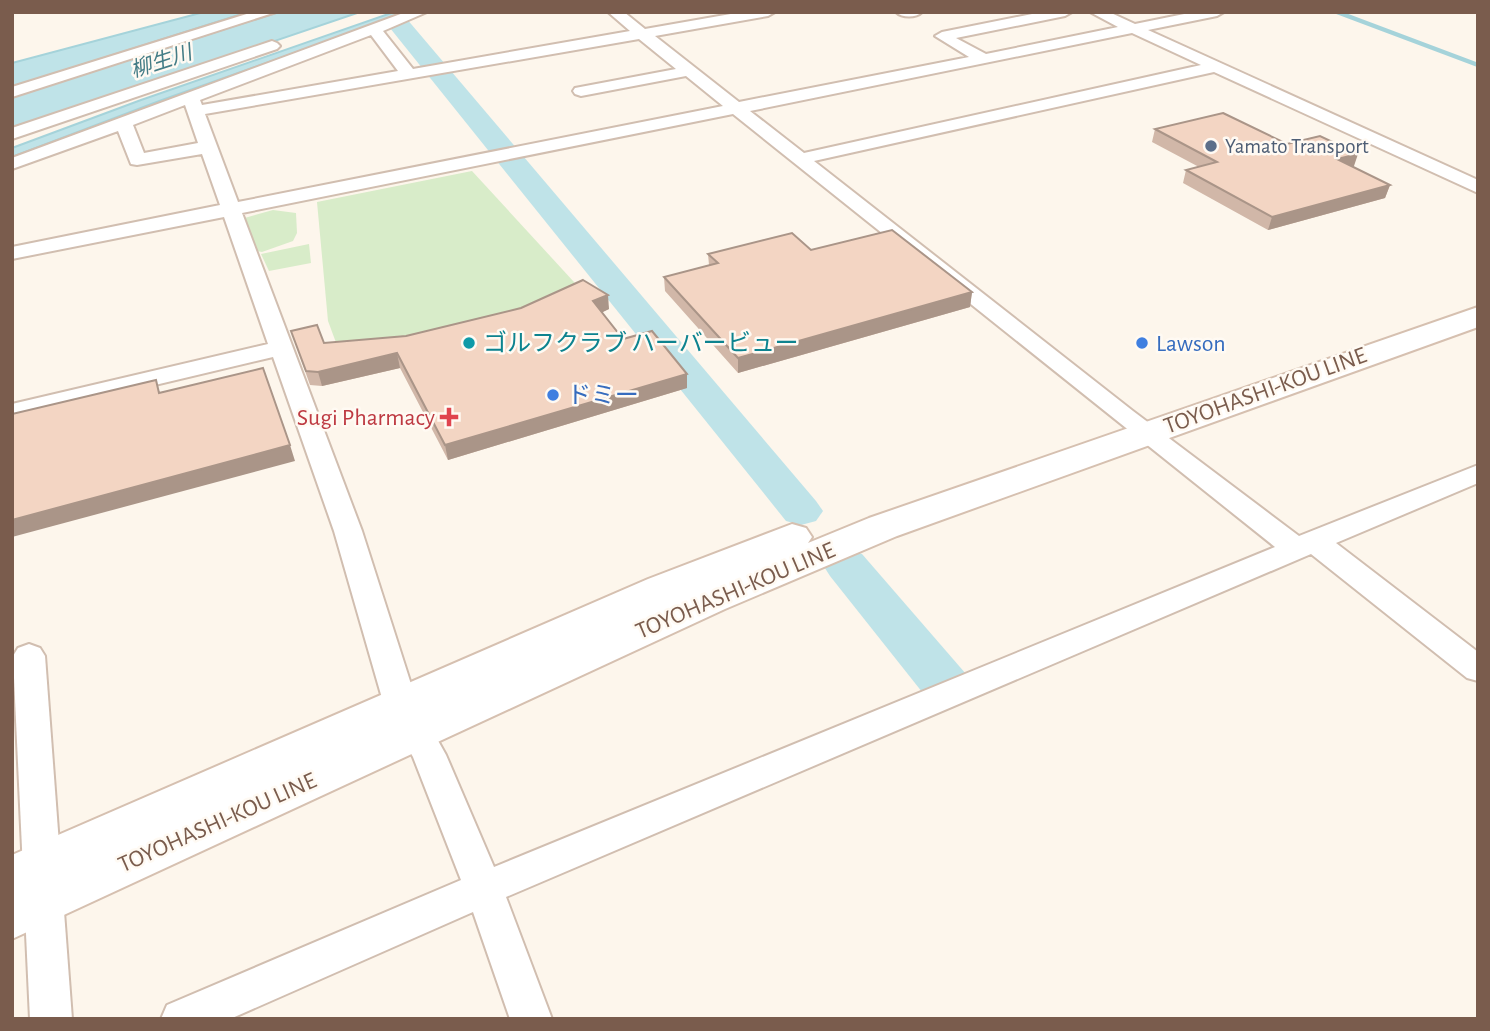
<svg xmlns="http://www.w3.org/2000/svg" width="1490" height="1031" viewBox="0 0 1490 1031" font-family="'Alegreya Sans','Noto Sans JP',sans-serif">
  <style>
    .green { fill: #d8ecc9 }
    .water { fill: #bfe3e8; stroke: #a5d3da; stroke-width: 2 }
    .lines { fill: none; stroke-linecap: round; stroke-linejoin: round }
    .stream { stroke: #a5d3da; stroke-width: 4.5 }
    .river { fill: #bfe3e8; fill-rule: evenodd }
    .street-casing { stroke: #d1beb0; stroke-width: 4 }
    .secondary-casing { stroke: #d6c0b0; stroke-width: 4 }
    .street { fill: #fff; fill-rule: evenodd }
    .secondary { fill: #fff; fill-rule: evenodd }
    .wall { fill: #d1b7a8 }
    .shaded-wall { fill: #aa9588 }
    .building { fill: #f3d5c3; stroke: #aa9588; stroke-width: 2 }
    .service-dot { fill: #5c6f8a; stroke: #fffaf3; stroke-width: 2.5 }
    .culture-dot { fill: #0f9aa8; stroke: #fffaf3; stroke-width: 2.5 }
    .shop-dot { fill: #3f7fe0; stroke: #fffaf3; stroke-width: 2.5 }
    .health-dot { fill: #e0444e; stroke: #fffaf3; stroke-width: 2.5 }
    .labels { text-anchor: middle; stroke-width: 5; stroke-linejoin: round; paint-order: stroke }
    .far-water-label { font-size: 21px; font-style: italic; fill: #437c86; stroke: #fffaf3 }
    .far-service-label { font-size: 21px; fill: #4e5e75; stroke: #fffaf3; text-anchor: start }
    .culture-label { font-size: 24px; fill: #0d838f; stroke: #fffaf3; text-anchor: start }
    .shop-label { font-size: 24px; fill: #366cbe; stroke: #fffaf3; text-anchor: start }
    .street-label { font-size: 24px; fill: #7a5c4d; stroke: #fffaf3 }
    .health-label { font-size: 24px; fill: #be3a42; stroke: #fffaf3; text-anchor: end }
  </style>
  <rect width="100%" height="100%" fill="#fdf6ec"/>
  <!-- green -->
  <g class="green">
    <path d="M472,171L585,294L341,356L328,321L317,202Z"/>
    <path d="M273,210L296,213L297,233L293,241L262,252L252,250L241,219Z"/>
    <path d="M309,244L311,263L269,271L261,254Z"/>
  </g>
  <!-- water -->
  <g class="water">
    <path d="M204,12H248L12,87V63Z"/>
    <path d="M279,12H360L12,130V97Z"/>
    <path d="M394,12H409L162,100L12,157V148L141,100Z"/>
  </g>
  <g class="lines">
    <!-- stream -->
    <path class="stream" d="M1337,12L1478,65"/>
    <!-- river -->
    <g class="river">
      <path d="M398,16L406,18L816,501L823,511L816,521L801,525L786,521L390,28L387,23L390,18Z"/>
      <path d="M846,549L862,554L966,674L974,688L966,702L948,708L930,702L830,576L823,565L830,554Z"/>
    </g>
    <!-- street casing -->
    <g class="street-casing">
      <g id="street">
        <path d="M253,12H276L12,97V87Z"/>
        <path d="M406,12H427L383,31L413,69L630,31L608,12H624L645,29L742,12H775L768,16L655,36L739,102L969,57L935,36L942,32L1042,12H1072L1065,16L956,38L986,54L1118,27L1090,12H1109L1135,24L1194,12H1224L1217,16L1148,30L1478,180V193L1214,72L814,161L1133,411L1299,536L1478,465V483L1336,543L1478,652V681L1467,678L1311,554L506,897L552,1019H510L473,912L230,1019H161L167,1005L461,880L413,757L384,705L334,531L273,357L12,419V404L268,344L224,217L12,259V247L220,205L202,154L137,165L131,164L118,131L12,169V158ZM1132,33L1201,65L804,153L750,111ZM371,35L398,71L202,105L200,100ZM639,39L676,69L575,88L573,91L575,94L581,96L686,76L723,106L238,202L205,114ZM185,105L198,143L144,153L133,125ZM733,114L1275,547L494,867L446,755L417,703L362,531L242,213Z"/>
        <path d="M896,12H922C916,18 902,18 896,12Z"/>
        <path d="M272,41L277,43L280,46L277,49L12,139V128Z"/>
        <path d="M29,644L40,648L45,656L72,1019H30L13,656L18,648Z"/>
      </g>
    </g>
    <!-- secondary casing -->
    <g class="secondary-casing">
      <path id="secondary" d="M1478,307V327L897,536L725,609L12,939V855L648,579L792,524L806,528L812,537L808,543L869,518Z"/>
    </g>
    <!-- street -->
    <use href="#street" class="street"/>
    <!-- secondary -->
    <use href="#secondary" class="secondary"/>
  </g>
  <!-- wall -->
  <g class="wall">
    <path d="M1155,129L1287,144L1354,166L1353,167L1390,185L1385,198L1268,230L1183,183L1186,170L1199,167L1152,142Z"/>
    <path d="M811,250L972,292L970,307L738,373L665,291L664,277L709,265L708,254Z"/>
    <path d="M521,308L609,309L602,312L623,339L687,374V388L448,460L400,368L322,386L310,385L291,331L324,343L406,336Z"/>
  </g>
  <!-- shaded-wall -->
  <g class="shaded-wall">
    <path d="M1358,154L1354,166L1333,172L1337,159Z"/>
    <path d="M1390,185L1385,198L1268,230L1272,217Z"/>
    <path d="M972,292L970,307L738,373V358Z"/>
    <path d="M608,295L609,309L595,316L593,301Z"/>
    <path d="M397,353L400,368L322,386L318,372Z"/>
    <path d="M687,374V388L448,460L445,445Z"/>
    <path d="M290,445L295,461L12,537V520Z"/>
  </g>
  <!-- building -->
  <g class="building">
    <path d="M1223,113L1287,144L1320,136L1358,154L1337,159L1390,185L1272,217L1186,170L1217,162L1155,129Z"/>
    <path d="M892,230L972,292L738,358L664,277L718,263L708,254L792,233L811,250Z"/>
    <path d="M583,280L608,295L593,301L623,339L652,331L687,374L445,445L397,353L318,372L306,371L291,331L317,325L324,343L406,336L521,308Z"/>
    <path d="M263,368L290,445L12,520V414L156,380L159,393Z"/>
  </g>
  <!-- markers -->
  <circle class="service-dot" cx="1211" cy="146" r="7"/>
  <circle class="culture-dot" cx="469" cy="343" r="7"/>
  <g class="shop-dot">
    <circle cx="1142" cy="343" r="7"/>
    <circle cx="553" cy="395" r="7"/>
  </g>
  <path class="health-dot" d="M445.5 406.5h7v7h7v7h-7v7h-7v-7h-7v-7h7z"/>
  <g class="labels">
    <!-- far-water labels -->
    <g class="far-water-label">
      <text transform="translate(161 61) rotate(-18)" y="7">柳生川</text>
    </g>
    <!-- far-service labels -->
    <g class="far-service-label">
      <text x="1225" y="153">Yamato Transport</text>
    </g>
    <!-- culture labels -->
    <g class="culture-label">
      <text x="483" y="351">ゴルフクラブ ハーバービュー</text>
    </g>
    <!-- shop labels -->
    <g class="shop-label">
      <text x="1156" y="351">Lawson</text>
      <text x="567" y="403">ドミー</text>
    </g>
    <!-- street labels -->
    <g class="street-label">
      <text transform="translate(1265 390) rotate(-20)" y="8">TOYOHASHI-KOU LINE</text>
      <text transform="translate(735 590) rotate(-23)" y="8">TOYOHASHI-KOU LINE</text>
      <text transform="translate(217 822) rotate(-24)" y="8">TOYOHASHI-KOU LINE</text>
    </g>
    <!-- health labels -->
    <g class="health-label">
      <text x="435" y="425">Sugi Pharmacy</text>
    </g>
  </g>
  <!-- border -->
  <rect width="1490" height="1031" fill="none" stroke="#7a5c4d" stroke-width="28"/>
</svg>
